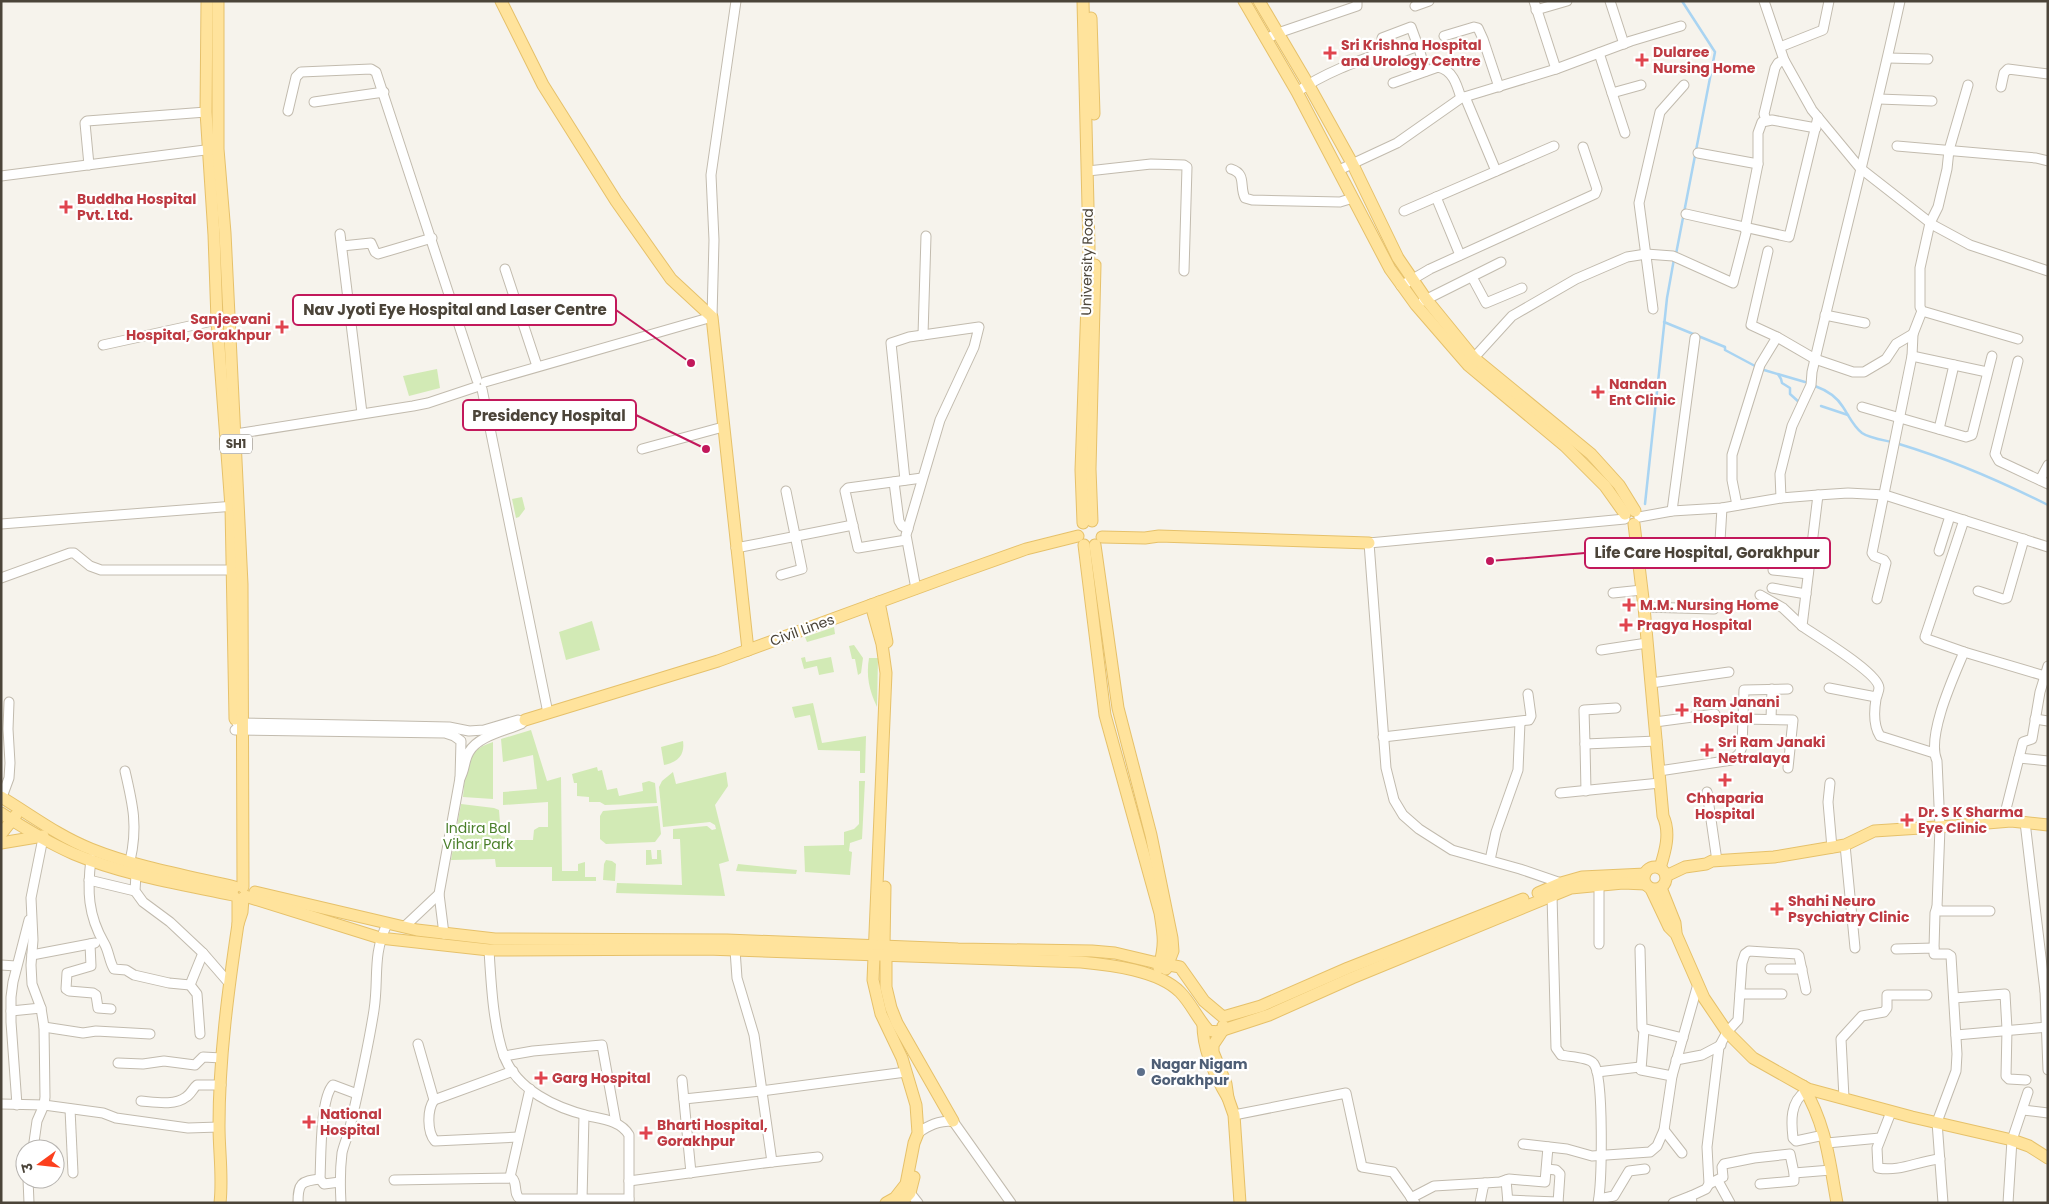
<svg xmlns="http://www.w3.org/2000/svg" width="2049" height="1204" viewBox="0 0 2049 1204" font-family="Poppins,'Noto Sans Devanagari',sans-serif">
  <style>
    .green { fill: #d2eab5 }
    .lines { fill: none; stroke-linecap: round; stroke-linejoin: round }
    .stream { stroke: #a9d4f2; stroke-width: 2.5 }
    .minor-casing { stroke: #c2bbae; stroke-width: 11 }
    .major-casing { stroke: #e6c16a; stroke-width: 13 }
    .minor { stroke: #fff; stroke-width: 9 }
    .major { stroke: #ffe39c; stroke-width: 11 }
    .health-dot { fill: #e0444e; stroke: #fff; stroke-width: 2 }
    .service-dot { fill: #5c6f8a; stroke: #fff; stroke-width: 2 }
    .labels { text-anchor: middle; stroke-width: 4.5; stroke-linejoin: round; paint-order: stroke }
    .shield { fill: #fff; stroke: #817c74; stroke-width: 1 }
    .shield-label { font-size: 12px; font-weight: bold; fill: #4b4439 }
    .health-label { font-size: 14px; font-weight: bold; fill: #be3a42; stroke: #fff; text-anchor: start }
    .street-label { font-size: 14px; fill: #4b4439; stroke: #fff }
    .park-label { font-size: 14px; fill: #4a7f2a; stroke: #fff }
    .service-label { font-size: 14px; font-weight: bold; fill: #4e5e75; stroke: #fff; text-anchor: start }
    .leader { fill: none; stroke: #c2185b; stroke-width: 2 }
    .callout-dot { fill: #c2185b; stroke: #fff; stroke-width: 2 }
    .callout { fill: #fff; stroke: #c2185b; stroke-width: 2 }
    .callout-label { font-size: 15px; text-anchor: middle; font-weight: bold; fill: #4b4439 }
  </style>
  <rect width="100%" height="100%" fill="#f6f3ec"/>
  <!-- green -->
  <g class="green">
    <path d="M437,369L440,388L409,396L403,376Z"/>
    <path d="M522,497L525,509L519,517L516,518L512,499Z"/>
    <path d="M592,621L600,650L566,660L559,632Z"/>
    <path d="M834,627L835,634L807,642L805,637Z"/>
    <path d="M854,645L863,658L861,673L858,675L855,659H852L849,646Z"/>
    <path d="M805,657L806,662L831,657L834,672L819,675L817,666L804,669L801,658Z"/>
    <path d="M869,658H878L877,707C869,690 866,676 869,658Z"/>
    <path d="M813,703L822,743L866,736L865,773H860V751L818,750L810,715L795,718L792,707Z"/>
    <path d="M531,730L547,781L561,777L562,871H578V864L585,862V877H596V881H552V867H496L495,859L451,860L461,804L494,808L499,810L501,836L510,838L511,840H533L534,830L539,827H548V802L503,805V792L537,789L533,755L503,762L501,739Z"/>
    <path d="M683,741C685,755 678,762 664,765L661,747Z"/>
    <path d="M493,742V799L463,797C466,770 463,751 493,742Z"/>
    <path d="M597,767L598,771L602,770L607,790L617,788L619,796L643,791L642,783L649,781L655,783L657,803L605,805L600,802H589V797L577,796V783H574L572,774Z"/>
    <path d="M673,772L676,784L726,772L728,786L715,805L729,861L719,864L725,896L616,893L617,883L682,885L680,839H673V829L707,826L712,830L716,829L715,825L710,822L663,827L659,787L662,781Z"/>
    <path d="M859,781H865L862,839L850,843L849,851L852,852L850,875L805,872L804,846L844,845V832L854,829L859,824Z"/>
    <path d="M658,806L661,834L655,842L606,844L600,839V816L603,811Z"/>
    <path d="M646,850H651L652,859H657V850H661L662,864L646,865Z"/>
    <path d="M606,860L612,861L616,864L615,881L603,880L604,864Z"/>
    <path d="M738,864L797,870L796,874L736,871Z"/>
  </g>
  <g class="lines">
    <!-- stream -->
    <g class="stream">
      <path d="M1676,254L1715,52L1682,1"/>
      <path d="M1664,322L1725,347V350L1755,366"/>
      <path d="M1764,370L1805,382"/>
      <path d="M1778,374L1781,379L1782,383L1790,388V394L1800,403"/>
      <path d="M1815,386C1826,390 1837,397 1843,407C1849,416 1853,426 1862,433C1869,438 1883,440 1892,442"/>
      <path d="M1821,406L1848,415"/>
      <path d="M1899,444C1952,460 1998,480 2048,505"/>
      <path d="M1645,504L1667,298L1674,259"/>
    </g>
    <!-- minor casing -->
    <g class="minor-casing">
      <g id="minor">
        <path d="M1534,1L1556,69"/>
        <path d="M1610,1L1624,44"/>
        <path d="M1764,1L1784,60L1812,110L1860,168L1933,225L1970,245L2048,271"/>
        <path d="M1415,6L1429,1"/>
        <path d="M1536,10L1567,1"/>
        <path d="M1411,27L1418,46L1389,57L1382,38Z"/>
        <path d="M1444,36L1474,27L1478,28L1483,39L1499,87"/>
        <path d="M1266,39L1278,33L1357,6V1"/>
        <path d="M1418,46L1426,71"/>
        <path d="M1780,47L1823,30L1829,1"/>
        <path d="M1599,53L1625,133"/>
        <path d="M1888,58L1928,59"/>
        <path d="M1393,83L1438,67C1453,70 1457,85 1461,98"/>
        <path d="M1968,85L1949,150L1947,169L1938,207L1930,223L1920,268V307L1922,311L2018,339"/>
        <path d="M2001,87L2004,73L2008,69L2048,74"/>
        <path d="M1297,92C1324,73 1355,62 1386,51"/>
        <path d="M1612,93L1641,85"/>
        <path d="M1465,97L1496,171"/>
        <path d="M1879,99L1932,101"/>
        <path d="M314,102L384,92"/>
        <path d="M288,111L296,77L301,72L371,69L376,72L477,380"/>
        <path d="M1766,120L1764,114L1775,68L1778,63L1784,60"/>
        <path d="M1897,146L2036,158L2048,161"/>
        <path d="M1698,153L1758,164"/>
        <path d="M89,165L85,123L87,121L206,112"/>
        <path d="M1231,169C1247,174 1239,186 1245,198L1252,200L1340,202L1353,198"/>
        <path d="M1339,170L1397,143L1461,98L1556,69L1631,41L1681,26"/>
        <path d="M1088,171L1151,164L1184,165L1187,167L1184,271"/>
        <path d="M1,176L213,149"/>
        <path d="M1436,197L1460,255"/>
        <path d="M1404,211L1554,146"/>
        <path d="M1686,214L1789,237L1818,117"/>
        <path d="M1745,229L1758,164V133L1762,122L1772,120L1816,128"/>
        <path d="M340,234L362,413"/>
        <path d="M342,246L371,243L375,252L378,254L432,238"/>
        <path d="M1768,251L1751,325L1777,337L1815,359L1853,372H1864L1886,359L1896,344L1913,334"/>
        <path d="M505,269L537,366"/>
        <path d="M1472,277L1486,303L1522,288"/>
        <path d="M1401,286L1430,269L1595,194L1597,189L1583,147"/>
        <path d="M1423,301L1501,262"/>
        <path d="M1653,309L1639,203L1660,112L1684,85"/>
        <path d="M1825,315L1865,323"/>
        <path d="M923,335L926,236"/>
        <path d="M103,345L217,320"/>
        <path d="M1912,356L1987,372"/>
        <path d="M1471,361L1512,316L1576,279L1627,257L1646,254L1673,256L1733,283L1747,229"/>
        <path d="M2018,361L1995,454L1999,461L2048,484"/>
        <path d="M485,382L712,317L714,240L711,175L736,1"/>
        <path d="M482,389L548,713"/>
        <path d="M1862,407L1966,437L1972,435L1992,356"/>
        <path d="M1939,429L1954,365"/>
        <path d="M229,435L413,406L428,403L476,387"/>
        <path d="M642,449L723,427"/>
        <path d="M905,480L891,343L909,337L979,327L974,347L940,420L906,535L916,589"/>
        <path d="M2040,480L2048,465"/>
        <path d="M894,482L899,521L902,526L908,529"/>
        <path d="M1818,495L1802,626C1816,636 1879,673 1879,688C1879,691 1877,695 1876,699C1874,711 1873,725 1880,736L1934,753"/>
        <path d="M1781,498L1780,474L1792,426L1811,385L1812,372C1841,248 1873,125 1900,1"/>
        <path d="M1737,505L1732,480V455L1760,365L1777,337"/>
        <path d="M1672,511L1695,338"/>
        <path d="M1639,517L1672,511L1722,508L1781,498L1818,495L1848,493L1885,495L2048,547"/>
        <path d="M1964,520L1925,637L1927,639L1964,652"/>
        <path d="M1,524L235,506"/>
        <path d="M906,540L858,548L845,491L848,488L922,478"/>
        <path d="M1720,541L1722,508"/>
        <path d="M736,548L853,525"/>
        <path d="M1939,551L1950,516"/>
        <path d="M1773,570L1808,574"/>
        <path d="M781,575L802,569L786,491"/>
        <path d="M1,578L70,553H74L90,566L101,570H239"/>
        <path d="M1772,588L1806,594"/>
        <path d="M1978,591L2003,599L2007,598L2024,539"/>
        <path d="M1613,593L1642,590"/>
        <path d="M1760,595L1783,608L1802,626"/>
        <path d="M1877,599L1886,563L1884,560L1874,556L1872,553L1912,356L1913,334L1922,311"/>
        <path d="M1644,607L1714,609"/>
        <path d="M1601,650L1647,643"/>
        <path d="M1651,683L1729,672"/>
        <path d="M1829,688L1876,697"/>
        <path d="M1616,708L1584,710L1585,744L1657,741"/>
        <path d="M1742,719L1793,720L1788,768"/>
        <path d="M1771,719L1772,689"/>
        <path d="M2035,719L2048,721"/>
        <path d="M1655,722L1715,714"/>
        <path d="M237,723L401,726L449,727L469,731L484,730L518,720"/>
        <path d="M235,730L445,733L454,736L461,741L460,778C465,770 464,760 469,752C478,736 505,731 521,724L525,720"/>
        <path d="M1383,737L1529,720L1531,716L1528,694"/>
        <path d="M1585,744L1586,791"/>
        <path d="M2019,758L2048,761"/>
        <path d="M125,771C133,805 138,827 130,861"/>
        <path d="M1659,771L1732,760L1739,754L1742,747L1744,690L1788,689"/>
        <path d="M1830,783L1828,802L1832,848"/>
        <path d="M1707,792L1717,861"/>
        <path d="M1560,793L1660,783"/>
        <path d="M2,797L9,778L10,763L8,729L9,702"/>
        <path d="M2003,821L2023,742L2032,739L2040,692L2048,666"/>
        <path d="M2025,822L2045,991L2048,990"/>
        <path d="M1845,845L1855,948"/>
        <path d="M91,859C87,891 88,915 104,943C109,951 109,961 114,969L126,970L134,975L169,983L190,985L203,953"/>
        <path d="M1490,860L1496,832L1518,770L1520,722"/>
        <path d="M136,874L135,891L143,902L170,922L203,953L229,983"/>
        <path d="M89,880L135,891"/>
        <path d="M1561,883L1520,869L1452,850L1419,829L1403,815L1394,800L1386,768L1369,543L1625,519"/>
        <path d="M1599,884V944"/>
        <path d="M1552,895L1556,1048L1561,1055C1570,1057 1589,1057 1594,1064C1604,1078 1602,1182 1598,1203"/>
        <path d="M1990,911H1940L1937,907L1940,827L1937,761C1926,736 1954,676 1964,652L2045,676"/>
        <path d="M404,927L439,894"/>
        <path d="M444,934L439,894L460,778"/>
        <path d="M90,944L91,966L67,973L66,989L69,991L93,993L96,995L98,1008L111,1009"/>
        <path d="M1934,948L1935,913L1937,907"/>
        <path d="M1640,949L1642,1028L1683,1038"/>
        <path d="M1896,949L1934,948V954H1948L1951,956L1957,1054L1956,1071L1937,1122L1943,1203"/>
        <path d="M489,950C491,982 493,1025 504,1056C517,1090 556,1108 589,1116C603,1119 621,1121 629,1135V1203"/>
        <path d="M735,950L737,978L754,1035L772,1162"/>
        <path d="M32,955L95,943"/>
        <path d="M1,965L16,966"/>
        <path d="M1770,969H1802"/>
        <path d="M190,985L197,994L200,1034"/>
        <path d="M2045,991L2048,1070"/>
        <path d="M1740,994H1782"/>
        <path d="M1954,998L2005,994L2007,1029L2006,1076L2009,1079L2026,1080"/>
        <path d="M11,1011L41,1008"/>
        <path d="M44,1027L83,1033L96,1031L150,1034"/>
        <path d="M1644,1030L1641,1070L1672,1076"/>
        <path d="M1956,1035L2048,1027"/>
        <path d="M418,1044L434,1100L513,1071"/>
        <path d="M504,1056L533,1051L602,1045L616,1123"/>
        <path d="M1676,1060L1702,1055L1721,1045"/>
        <path d="M118,1063L143,1064L164,1061L195,1065L203,1057L222,1058"/>
        <path d="M1597,1072L1640,1067"/>
        <path d="M682,1080L691,1173"/>
        <path d="M1806,1091C1790,1102 1791,1121 1793,1138L1796,1141L1824,1135"/>
        <path d="M1844,1098L1841,1039L1862,1016L1884,1012L1887,1008V995H1927"/>
        <path d="M684,1099L761,1091L906,1072"/>
        <path d="M434,1100C427,1110 427,1132 435,1141L518,1137"/>
        <path d="M141,1101C154,1102 175,1106 186,1097C191,1094 193,1088 197,1085H221"/>
        <path d="M1,1104L44,1105L103,1113L116,1118L188,1128L219,1127"/>
        <path d="M17,1105L11,1022V997L13,982L29,920"/>
        <path d="M70,1109L73,1173"/>
        <path d="M2023,1110L2048,1113"/>
        <path d="M1891,1112L1877,1148L1878,1168C1900,1172 1918,1161 1940,1159"/>
        <path d="M1234,1115L1346,1093L1362,1167L1393,1172L1415,1203"/>
        <path d="M1664,1130L1682,1153"/>
        <path d="M918,1133C929,1125 938,1121 953,1121L1011,1203"/>
        <path d="M1827,1143L1880,1138"/>
        <path d="M1523,1144L1567,1149L1592,1156L1650,1152L1657,1146L1664,1130L1672,1076L1698,984"/>
        <path d="M33,1149L37,1121L44,1105L45,1097L44,1027L41,1008L32,984L31,965L33,940L31,898L43,838"/>
        <path d="M1547,1169L1556,1170L1560,1174L1558,1203"/>
        <path d="M1794,1173L1831,1170"/>
        <path d="M510,1177L530,1089"/>
        <path d="M28,1179L29,1203"/>
        <path d="M394,1180L512,1178C518,1183 513,1194 520,1199H629"/>
        <path d="M1506,1180L1508,1203"/>
        <path d="M629,1181L772,1162L818,1157"/>
        <path d="M1718,1181L1730,1203"/>
        <path d="M340,1182L324,1184L320,1179C321,1159 320,1098 333,1085L357,1094"/>
        <path d="M1709,1184L1723,1177L1722,1167L1724,1164L1754,1158L1790,1154L1794,1173V1181L1760,1184"/>
        <path d="M907,1189L918,1203"/>
        <path d="M1411,1198L1434,1186L1485,1183"/>
        <path d="M1599,1199L1614,1196L1629,1171L1645,1169"/>
        <path d="M582,1200L584,1115"/>
        <path d="M1508,1200L1558,1202"/>
        <path d="M298,1203C298,1183 301,1181 320,1179"/>
        <path d="M341,1203C340,1186 340,1169 342,1153C344,1144 348,1136 350,1127C359,1088 368,1049 374,1010C379,978 372,956 387,924"/>
        <path d="M1480,1203L1483,1188L1485,1183L1500,1182L1509,1179L1545,1182L1548,1147"/>
        <path d="M1673,1203L1691,1196"/>
        <path d="M1692,1203L1691,1196L1706,1189L1709,1184L1707,1147L1719,1047L1727,1032L1738,1020L1742,963L1745,954L1749,951L1797,954L1799,956L1806,990"/>
        <path d="M2008,1203L2012,1140L2028,1092"/>
      </g>
    </g>
    <!-- major casing -->
    <g class="major-casing">
      <g id="major">
        <path d="M207,1L206,112L214,235L217,320L231,507L235,719"/>
        <path d="M218,1V149L225,233L242,584L243,887"/>
        <path d="M501,1L543,85L616,201L671,279L712,317L748,650"/>
        <path d="M1244,1L1297,92L1390,269L1416,305L1468,365L1565,446L1605,486L1625,514"/>
        <path d="M1259,1L1308,84L1352,163L1398,258L1426,299L1474,358L1591,454L1619,485L1635,511"/>
        <path d="M1091,18L1094,114"/>
        <path d="M1092,521L1090,469L1095,265"/>
        <path d="M1083,523L1081,470L1089,248L1083,1"/>
        <path d="M1634,524L1644,607L1663,816C1671,833 1665,852 1660,868"/>
        <path d="M1102,537L1145,538L1159,536L1369,543"/>
        <path d="M1084,545L1105,715L1160,913C1164,938 1165,944 1159,968"/>
        <path d="M1095,545L1118,708L1151,835L1172,938L1173,951L1166,969"/>
        <path d="M879,602L887,642"/>
        <path d="M871,605L882,644L886,673L873,980L881,1014L902,1058L916,1105L918,1133L914,1143L906,1184L895,1198L886,1203"/>
        <path d="M525,720L718,661L953,575L1026,549L1078,536"/>
        <path d="M1,797C31,815 58,836 91,849C136,867 187,876 235,887"/>
        <path d="M1,813C24,828 49,843 74,854C124,875 181,884 233,895"/>
        <path d="M1,834L16,815"/>
        <path d="M1,843L43,836"/>
        <circle cx="1655" cy="878" r="11"/>
        <path d="M1666,876L1685,867L1706,864L1712,861L1774,857L1845,845L1874,831L1952,826L2011,821L2048,825"/>
        <path d="M885,887L884,946L886,955V987L891,1008L897,1023L953,1121"/>
        <path d="M1661,888L1675,923L1676,932"/>
        <path d="M1651,889L1669,927L1676,934L1704,998L1727,1032L1753,1058L1808,1089L1912,1117L2012,1140L2029,1146L2048,1158"/>
        <path d="M255,892L417,930L495,939L727,940L958,949L1092,951L1115,953L1153,962L1180,967L1204,1001L1223,1017L1261,1006L1348,968L1523,899"/>
        <path d="M1538,893L1561,883L1582,877L1645,874"/>
        <path d="M245,896L380,938L489,950L706,949L1081,962C1111,965 1158,970 1180,992C1191,1003 1197,1018 1208,1030L1217,1032L1269,1015L1352,978L1571,888L1623,883L1645,884"/>
        <path d="M238,899V924L242,912L243,898"/>
        <path d="M1203,1025C1203,1051 1215,1076 1228,1098L1226,1084L1213,1052V1045L1223,1030V1026"/>
        <path d="M1803,1086C1826,1125 1829,1159 1837,1203"/>
        <path d="M1228,1098L1234,1115L1240,1203"/>
        <path d="M220,1203C223,1177 219,1152 219,1126C219,1059 228,991 238,924"/>
        <path d="M901,1203L910,1193L914,1177"/>
      </g>
    </g>
    <!-- minor -->
    <use href="#minor" class="minor"/>
    <!-- major -->
    <use href="#major" class="major"/>
  </g>
  <!-- markers -->
  <g class="health-dot">
    <path d="M1327.5 45.5h5v5h5v5h-5v5h-5v-5h-5v-5h5z"/>
    <path d="M1639.5 52.5h5v5h5v5h-5v5h-5v-5h-5v-5h5z"/>
    <path d="M63.5 199.5h5v5h5v5h-5v5h-5v-5h-5v-5h5z"/>
    <path d="M279.5 319.5h5v5h5v5h-5v5h-5v-5h-5v-5h5z"/>
    <path d="M1595.5 384.5h5v5h5v5h-5v5h-5v-5h-5v-5h5z"/>
    <path d="M1626.5 597.5h5v5h5v5h-5v5h-5v-5h-5v-5h5z"/>
    <path d="M1623.5 617.5h5v5h5v5h-5v5h-5v-5h-5v-5h5z"/>
    <path d="M1679.5 702.5h5v5h5v5h-5v5h-5v-5h-5v-5h5z"/>
    <path d="M1704.5 742.5h5v5h5v5h-5v5h-5v-5h-5v-5h5z"/>
    <path d="M1722.5 772.5h5v5h5v5h-5v5h-5v-5h-5v-5h5z"/>
    <path d="M1904.5 812.5h5v5h5v5h-5v5h-5v-5h-5v-5h5z"/>
    <path d="M1774.5 901.5h5v5h5v5h-5v5h-5v-5h-5v-5h5z"/>
    <path d="M538.5 1070.5h5v5h5v5h-5v5h-5v-5h-5v-5h5z"/>
    <path d="M306.5 1114.5h5v5h5v5h-5v5h-5v-5h-5v-5h5z"/>
    <path d="M643.5 1125.5h5v5h5v5h-5v5h-5v-5h-5v-5h5z"/>
  </g>
  <circle class="service-dot" cx="1141" cy="1072" r="5"/>
  <g class="labels">
    <!-- shield labels -->
    <rect class="shield" x="220" y="434.5" width="32" height="19" rx="4"/>
    <g class="shield-label">
      <text x="236" y="448">SH1</text>
    </g>
    <!-- health labels -->
    <g class="health-label">
      <text x="1341" y="50">Sri Krishna Hospital<tspan x="1341" dy="16">and Urology Centre</tspan></text>
      <text x="1653" y="57">Dularee<tspan x="1653" dy="16">Nursing Home</tspan></text>
      <text x="77" y="204">Buddha Hospital<tspan x="77" dy="16">Pvt. Ltd.</tspan></text>
      <text x="271" y="324" text-anchor="end">Sanjeevani<tspan x="271" dy="16">Hospital, Gorakhpur</tspan></text>
      <text x="1609" y="389">Nandan<tspan x="1609" dy="16">Ent Clinic</tspan></text>
      <text x="1640" y="610">M.M. Nursing Home</text>
      <text x="1637" y="630">Pragya Hospital</text>
      <text x="1693" y="707">Ram Janani<tspan x="1693" dy="16">Hospital</tspan></text>
      <text x="1718" y="747">Sri Ram Janaki<tspan x="1718" dy="16">Netralaya</tspan></text>
      <text x="1725" y="803" text-anchor="middle">Chhaparia<tspan x="1725" dy="16">Hospital</tspan></text>
      <text x="1918" y="817">Dr. S K Sharma<tspan x="1918" dy="16">Eye Clinic</tspan></text>
      <text x="1788" y="906">Shahi Neuro<tspan x="1788" dy="16">Psychiatry Clinic</tspan></text>
      <text x="552" y="1083">Garg Hospital</text>
      <text x="320" y="1119">National<tspan x="320" dy="16">Hospital</tspan></text>
      <text x="657" y="1130">Bharti Hospital,<tspan x="657" dy="16">Gorakhpur</tspan></text>
    </g>
    <!-- street labels -->
    <g class="street-label">
      <text transform="translate(1087 262) rotate(-89)" y="5">University Road</text>
      <text transform="translate(802 630) rotate(-20)" y="5">Civil Lines</text>
    </g>
    <!-- park labels -->
    <g class="park-label">
      <text x="478" y="833">Indira Bal<tspan x="478" dy="16">Vihar Park</tspan></text>
    </g>
    <!-- service labels -->
    <g class="service-label">
      <text x="1151" y="1069">Nagar Nigam<tspan x="1151" dy="16">Gorakhpur</tspan></text>
    </g>
  </g>
  <!-- callouts -->
  <path class="leader" d="M691 363L616 310M706 449L636 415M1490 561L1585 553"/>
  <g class="callout-dot">
    <circle cx="691" cy="363" r="5"/>
    <circle cx="706" cy="449" r="5"/>
    <circle cx="1490" cy="561" r="5"/>
  </g>
  <g class="callout">
    <rect x="293" y="295" width="323" height="30" rx="5"/>
    <rect x="463" y="400" width="173" height="30" rx="5"/>
    <rect x="1585" y="538" width="245" height="30" rx="5"/>
  </g>
  <g class="callout-label">
    <text x="455" y="315">Nav Jyoti Eye Hospital and Laser Centre</text>
    <text x="549" y="421">Presidency Hospital</text>
    <text x="1707" y="558">Life Care Hospital, Gorakhpur</text>
  </g>
  <!-- border -->
  <rect width="2049" height="1204" fill="none" stroke="#4b4439" stroke-width="5"/>
  <!-- north arrow -->
  <g transform="translate(40 1164) rotate(255)"><circle r="24" fill="#ffffff" stroke="#b7b4b0"/>
  <path d="M0-4L9 19L0 12L-9 19Z" fill="#fc3f1d"/>
  <text y="-8" font-size="14" font-weight="bold" text-anchor="middle" fill="#4b4439">उ</text>
  </g>
</svg>
